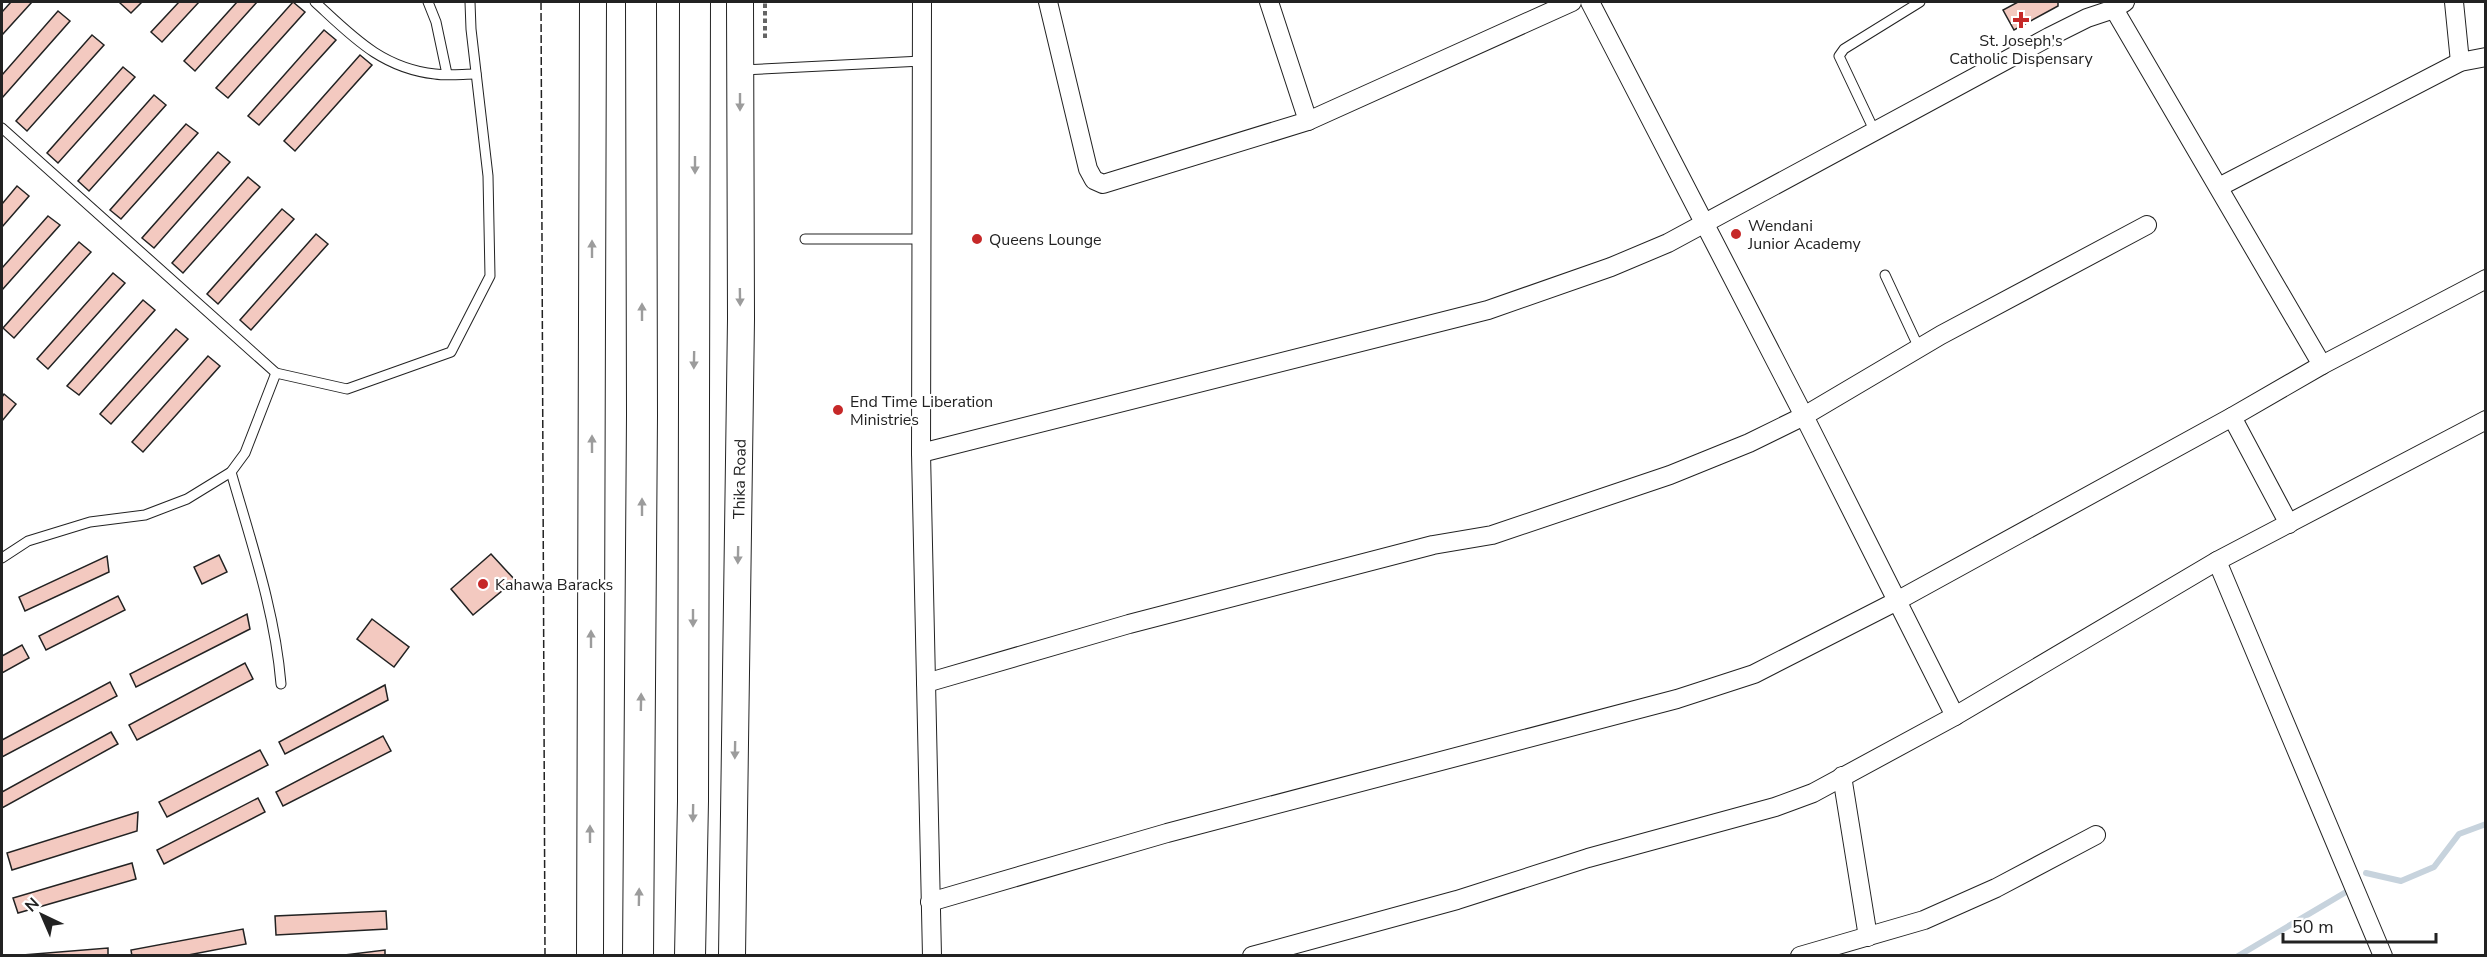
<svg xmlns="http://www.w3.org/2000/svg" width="2487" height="957" viewBox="0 0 2487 957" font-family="'Nunito Sans',sans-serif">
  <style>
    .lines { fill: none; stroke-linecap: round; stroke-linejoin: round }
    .stream { stroke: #c7d3dd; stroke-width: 6 }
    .building { fill: #f3c9c0; stroke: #222; stroke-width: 1.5 }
    .service-casing { stroke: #222; stroke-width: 11 }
    .minor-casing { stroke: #222; stroke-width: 20 }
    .secondary-casing { stroke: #222; stroke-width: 28 }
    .trunk-casing { stroke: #222; stroke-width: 32 }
    .path { stroke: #646464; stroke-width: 4; stroke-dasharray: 4.5 3; stroke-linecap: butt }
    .service { stroke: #fff; stroke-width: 9 }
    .minor { stroke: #fff; stroke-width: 18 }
    .secondary { stroke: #fff; stroke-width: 26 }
    .trunk { stroke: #fff; stroke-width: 30 }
    .fence { stroke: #222; stroke-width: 1.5; stroke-dasharray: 8 3; stroke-linecap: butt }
    .oneway { fill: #9c9c9c }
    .poi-dot { fill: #c62828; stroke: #fff; stroke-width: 2 }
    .labels { text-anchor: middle; stroke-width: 4.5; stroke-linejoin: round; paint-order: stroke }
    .poi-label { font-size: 16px; fill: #222; stroke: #fff; text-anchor: start }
    .street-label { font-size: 16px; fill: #222; stroke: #fff }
  </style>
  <rect width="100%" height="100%" fill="#fff"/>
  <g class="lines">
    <!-- stream -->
    <g class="stream">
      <path d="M2366,873L2401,881L2434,867L2459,834L2486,824"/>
      <path d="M2238,956L2346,892"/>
    </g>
  </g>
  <!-- building -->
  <g class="building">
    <path d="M11,2H32L2,35V12Z"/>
    <path d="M122,2H142L131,13L120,3Z"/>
    <path d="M179,2H199L162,42L151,32Z"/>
    <path d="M237,2H257L195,71L184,61Z"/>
    <path d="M293,2L305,12L228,98L216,88Z"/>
    <path d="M2018,2H2058V6L2014,30L2003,10Z"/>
    <path d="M58,11L70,21L2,98V75Z"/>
    <path d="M324,30L336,40L259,125L248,116Z"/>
    <path d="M92,35L104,45L27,131L16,121Z"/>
    <path d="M360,55L372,65L295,151L284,141Z"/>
    <path d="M123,67L135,77L58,163L47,153Z"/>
    <path d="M154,95L166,105L89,191L78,181Z"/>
    <path d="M186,124L198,133L121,219L110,210Z"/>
    <path d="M218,152L230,162L154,248L142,238Z"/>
    <path d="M248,177L260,187L183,273L172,263Z"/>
    <path d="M17,186L29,196L2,227V204Z"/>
    <path d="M282,209L294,219L218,304L207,294Z"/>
    <path d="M48,216L60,225L2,290V268Z"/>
    <path d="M316,234L328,244L251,330L240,320Z"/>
    <path d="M79,242L91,252L14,338L3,328Z"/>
    <path d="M113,273L125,283L48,369L37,359Z"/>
    <path d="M143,300L155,310L79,395L67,386Z"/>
    <path d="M176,329L188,339L111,424L100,414Z"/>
    <path d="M208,356L220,366L143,452L132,442Z"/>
    <path d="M4,394L16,404L2,421V397Z"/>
    <path d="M491,554L515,580L473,615L451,589Z"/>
    <path d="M219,555L227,572L202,584L194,567Z"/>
    <path d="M107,556L109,572L25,611L19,597Z"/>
    <path d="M118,596L125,610L46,650L39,636Z"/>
    <path d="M247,614L250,629L136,687L130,674Z"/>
    <path d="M372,619L409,647L394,667L357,639Z"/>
    <path d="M22,645L29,658L2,673V656Z"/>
    <path d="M245,663L253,679L137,740L129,725Z"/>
    <path d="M110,682L117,696L2,757V740Z"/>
    <path d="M385,685L388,700L285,754L279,742Z"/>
    <path d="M111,732L118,744L2,808V792Z"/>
    <path d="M383,736L391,751L283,806L276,792Z"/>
    <path d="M260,750L268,765L167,817L159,802Z"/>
    <path d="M258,798L265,812L164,864L157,850Z"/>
    <path d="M138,812L137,831L12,870L7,853Z"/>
    <path d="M132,863L136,879L18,913L13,898Z"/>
    <path d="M386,911L387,929L276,935L275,916Z"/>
    <path d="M243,929L246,944L183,956H132L131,950Z"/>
    <path d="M108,948V956H10Z"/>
    <path d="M385,950V956H336Z"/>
  </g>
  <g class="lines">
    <!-- service casing -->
    <g class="service-casing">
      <g id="service">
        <path d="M315,2C352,36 381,68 435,74C448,76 463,74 476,74"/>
        <path d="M428,2L436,22L447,74"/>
        <path d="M742,70L922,61"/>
        <path d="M2,128L276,373L347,389L451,352L490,276L488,176L471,29L470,2"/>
        <path d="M1874,130L1839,56L1844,49L1920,2"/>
        <path d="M805,239H923"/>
        <path d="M1885,275L1919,348"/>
        <path d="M231,472C251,542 275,611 281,684"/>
        <path d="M2,558L28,541L90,522L145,515L187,499L231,472L245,453L276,373"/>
      </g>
    </g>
    <!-- minor casing -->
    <g class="minor-casing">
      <g id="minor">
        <path d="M922,2L921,453L932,956"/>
        <path d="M1048,2L1088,169L1094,180L1103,184L1308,121L1572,2"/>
        <path d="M1269,2L1308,121"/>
        <path d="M1590,2L1804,416L1955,716"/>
        <path d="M2454,2L2460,62"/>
        <path d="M2114,9L2322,365"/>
        <path d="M2219,187L2460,62L2486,57"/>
        <path d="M2232,417L2289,524"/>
        <path d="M921,453L1488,310L1611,267L1668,243L2049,37L2087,18L2114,9L2125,2"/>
        <path d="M2217,561L2383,956"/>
        <path d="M926,683L1129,624L1433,545L1492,535L1670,475L1749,443L1804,416L1941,335L2147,225"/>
        <path d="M1842,776L1868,937"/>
        <path d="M930,902L1167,833L1677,699L1754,674L1895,602L2232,417L2322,365L2486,279"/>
        <path d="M1252,956L1457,900L1588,858L1775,807L1813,793L1955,716L2217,561L2486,420"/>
        <path d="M1800,956L1924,920L1996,888L2096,835"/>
      </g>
    </g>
    <!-- secondary casing -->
    <g class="secondary-casing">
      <g id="secondary">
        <path d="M590,956L593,2"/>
        <path d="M732,956L741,319L740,2"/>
      </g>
    </g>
    <!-- trunk casing -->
    <g class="trunk-casing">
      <g id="trunk">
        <path d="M638,956L642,415L641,2"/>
        <path d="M690,956L693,801L695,2"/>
      </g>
    </g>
    <!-- path -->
    <path class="path" d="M765,38V2"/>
    <!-- service -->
    <use href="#service" class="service"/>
    <!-- minor -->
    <use href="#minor" class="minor"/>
    <!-- secondary -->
    <use href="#secondary" class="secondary"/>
    <!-- trunk -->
    <use href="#trunk" class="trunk"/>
    <!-- fence -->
    <path class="fence" d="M541,2L545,956"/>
  </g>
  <!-- one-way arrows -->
  <defs><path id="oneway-solid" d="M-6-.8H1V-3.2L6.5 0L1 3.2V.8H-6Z" transform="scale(1.5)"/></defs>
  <g class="oneway">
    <use href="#oneway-solid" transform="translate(740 102) rotate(90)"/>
    <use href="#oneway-solid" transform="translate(695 165) rotate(90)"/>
    <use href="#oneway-solid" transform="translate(592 249) rotate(-90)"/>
    <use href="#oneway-solid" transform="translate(740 297) rotate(89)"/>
    <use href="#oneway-solid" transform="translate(642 312) rotate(-90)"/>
    <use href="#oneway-solid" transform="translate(694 360) rotate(91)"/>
    <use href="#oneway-solid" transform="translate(592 444) rotate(-90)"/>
    <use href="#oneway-solid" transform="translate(642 507) rotate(-90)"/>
    <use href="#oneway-solid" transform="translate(738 555) rotate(91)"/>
    <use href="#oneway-solid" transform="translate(693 618) rotate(90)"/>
    <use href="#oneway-solid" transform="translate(591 639) rotate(-90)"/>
    <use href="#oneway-solid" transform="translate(641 702) rotate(-89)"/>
    <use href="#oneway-solid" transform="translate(735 750) rotate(91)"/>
    <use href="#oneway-solid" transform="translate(693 813) rotate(91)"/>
    <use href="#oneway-solid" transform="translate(590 834) rotate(-90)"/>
    <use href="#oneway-solid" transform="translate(639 897) rotate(-89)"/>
  </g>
  <!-- markers -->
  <g class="poi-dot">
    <path d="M2018 11h6v6h6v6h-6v6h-6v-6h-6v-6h6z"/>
    <circle cx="1736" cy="234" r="6"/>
    <circle cx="977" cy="239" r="6"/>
    <circle cx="838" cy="410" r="6"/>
    <circle cx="483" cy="584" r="6"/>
  </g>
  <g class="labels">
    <!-- poi labels -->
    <g class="poi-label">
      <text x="2021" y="46" text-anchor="middle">St. Joseph's<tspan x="2021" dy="18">Catholic Dispensary</tspan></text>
      <text x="1748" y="231">Wendani<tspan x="1748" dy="18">Junior Academy</tspan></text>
      <text x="989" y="245">Queens Lounge</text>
      <text x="850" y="407">End Time Liberation<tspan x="850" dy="18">Ministries</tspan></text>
      <text x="495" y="590">Kahawa Baracks</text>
    </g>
    <!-- street labels -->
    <g class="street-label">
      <text transform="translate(739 479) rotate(-89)" y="6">Thika Road</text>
    </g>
  </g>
  <!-- border -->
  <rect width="2487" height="957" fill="none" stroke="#222222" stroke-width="6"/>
  <!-- north arrow -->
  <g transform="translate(42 915) rotate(316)" stroke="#ffffff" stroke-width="4.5" paint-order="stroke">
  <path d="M0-4.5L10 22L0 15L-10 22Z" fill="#222222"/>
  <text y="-9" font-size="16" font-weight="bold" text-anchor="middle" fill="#222222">N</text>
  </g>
  <!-- scale -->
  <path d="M2283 933v9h153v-9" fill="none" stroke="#222222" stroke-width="3"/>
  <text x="2292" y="933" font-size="18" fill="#222222" stroke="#ffffff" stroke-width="4.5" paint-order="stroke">50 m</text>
</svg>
